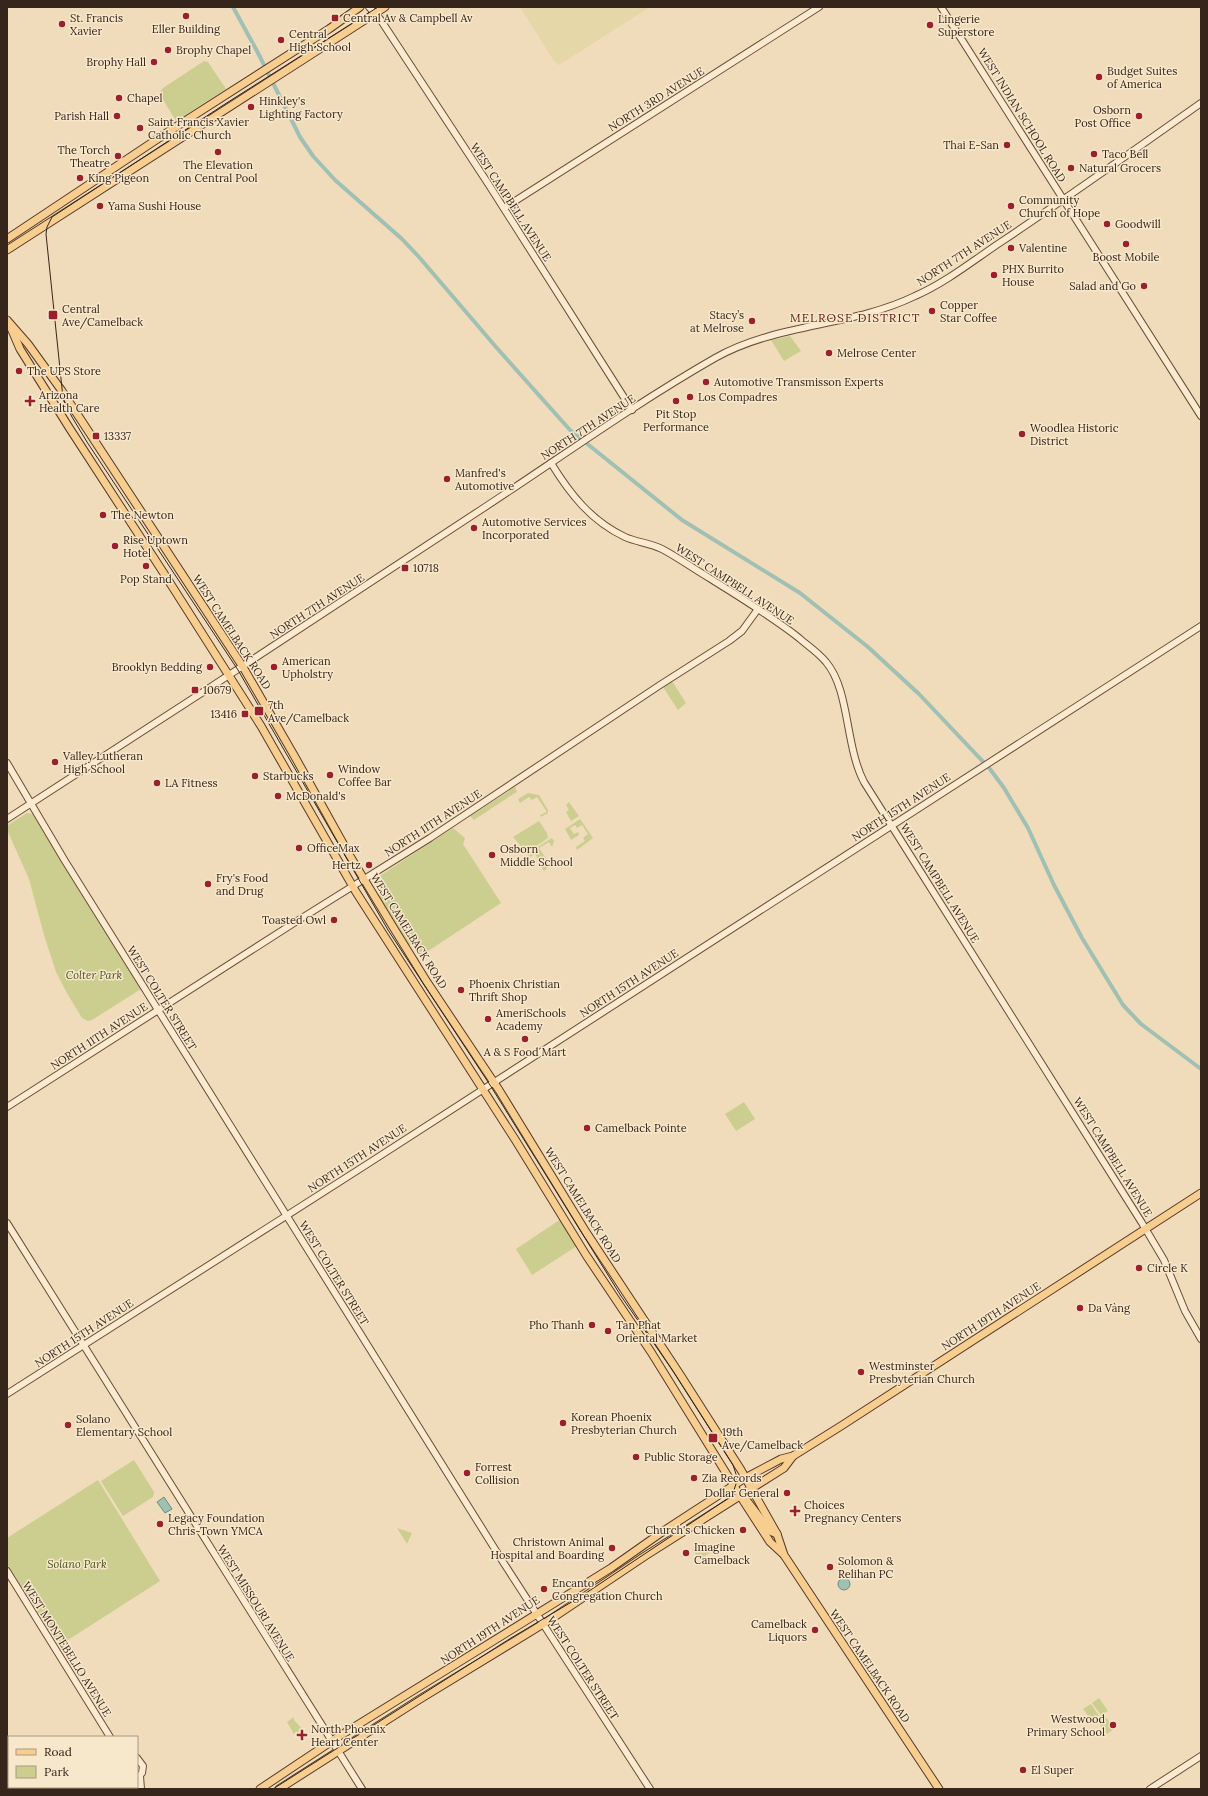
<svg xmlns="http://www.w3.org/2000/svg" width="1208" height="1796" viewBox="0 0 1208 1796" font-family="Lora,serif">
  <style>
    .farmland { fill: #e6d7a8 }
    .green { fill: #ccce8f }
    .water { fill: #a0c0b4; stroke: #678e81 }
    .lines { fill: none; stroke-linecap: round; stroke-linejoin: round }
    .canal { stroke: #a0c0b4; stroke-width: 4 }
    .secondary-casing { stroke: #694d38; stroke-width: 8 }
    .primary-casing { stroke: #553a29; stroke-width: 9 }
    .secondary { stroke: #fbeacf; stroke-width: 6 }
    .primary { stroke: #f7ce8f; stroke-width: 7 }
    .tram { stroke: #36251a; stroke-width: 1 }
    .poi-dot { fill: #9a212c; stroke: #f7e7cb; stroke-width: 1.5 }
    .labels { text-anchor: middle; stroke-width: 3; stroke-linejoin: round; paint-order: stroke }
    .poi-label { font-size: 11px; fill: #36251a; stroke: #f7e7cb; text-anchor: start }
    .street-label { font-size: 11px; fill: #36251a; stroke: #f7e7cb }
    .park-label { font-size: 11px; font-style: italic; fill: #4b5420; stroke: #f7e7cb }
    .neighbourhood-label { font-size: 12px; letter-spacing: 1px; fill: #652117; stroke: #f7e7cb }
  </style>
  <rect width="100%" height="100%" fill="#f0dcbb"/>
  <!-- farmland -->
  <path class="farmland" d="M520,7H650L559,65L554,61Z"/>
  <!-- green -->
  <g class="green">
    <path d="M204,61L208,62L226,89L176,121L159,93L163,88Z"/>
    <path d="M790,336L801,351L784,361L771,340Z"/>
    <path d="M672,681L686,703L678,710L663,687Z"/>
    <path d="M515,787L517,792L515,793L474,820L470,816Z"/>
    <path d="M528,793L539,795L548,810V813L541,817L540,815L547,812L537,797L532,800L529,797L520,803L518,799Z"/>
    <path d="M569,802L579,816L571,821L566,812L569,810L566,805Z"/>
    <path d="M27,813L33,814L141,989L92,1020L88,1021L82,1018L68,995L56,972L44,935L29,879L8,832V825Z"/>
    <path d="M580,819L593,838L577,850L576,847L585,841L583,838L588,834L582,825L577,828L575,825L570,828L574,834L578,832L579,835L571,840L565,829Z"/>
    <path d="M539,821L547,833L548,838L524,854L521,849V846L513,837Z"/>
    <path d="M453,828L465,838L463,844L501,903L419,957L412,944L409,945L378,894L380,892L375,879Z"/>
    <path d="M552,838L554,841L552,847L549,842L539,848L548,861L553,858L555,861L544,871L537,860L538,859L535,854L528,858L527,854Z"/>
    <path d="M744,1102L755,1119L736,1131L725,1114Z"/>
    <path d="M561,1219L577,1246L532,1275L516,1249Z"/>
    <path d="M134,1460L154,1492L153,1497L123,1516L101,1481Z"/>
    <path d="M98,1480L160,1581L60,1645L58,1644L7,1564V1538Z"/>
    <path d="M397,1528L412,1533L407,1544Z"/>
    <path d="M704,1542L711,1552L700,1559L692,1550Z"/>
    <path d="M1099,1698L1108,1711L1101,1715L1092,1703Z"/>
    <path d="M1091,1704L1099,1716L1092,1721L1083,1709Z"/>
    <path d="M294,1717V1720L302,1729L294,1734L287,1722Z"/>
    <path d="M1106,1717L1114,1729L1107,1734L1098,1722Z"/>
  </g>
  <!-- water -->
  <g class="water">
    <path d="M164,1497L172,1509L165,1513L157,1502Z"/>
    <circle cx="844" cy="1584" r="6"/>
  </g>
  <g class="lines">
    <!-- canal -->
    <path class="canal" d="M233,7L257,51L300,137L313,156L335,180L402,239L419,257L496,347L570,430L682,520L800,593L868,647L919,694L990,769L1004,788L1028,828L1054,885L1082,938L1123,1005L1141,1024L1201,1069"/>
    <!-- secondary casing -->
    <g class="secondary-casing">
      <g id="secondary">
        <path d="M369,7L380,19L489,185L632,410"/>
        <path d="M941,7L1201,416"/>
        <path d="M504,208L819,7"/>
        <path d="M551,463C570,494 591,521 625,537C636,542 650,543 662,549C679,558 694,569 711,579C741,598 771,616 799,638C808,646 818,652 826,662C850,690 845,746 864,782L1142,1223L1164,1260L1185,1311L1201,1339"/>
        <path d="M7,763L65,861L503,1562L650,1789"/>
        <path d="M7,819C165,717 322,615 479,511C557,460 633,405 715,358C777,323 851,327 915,296C947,282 975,259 1004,240C1071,195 1136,149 1201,103"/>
        <path d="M7,1107L297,921L430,838L660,685L729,641L742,631L758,609"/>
        <path d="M7,1223L362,1789"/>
        <path d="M7,1394L369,1163L1201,626"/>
        <path d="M7,1571L110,1737"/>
        <path d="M137,1758L143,1766L142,1773L137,1778"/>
        <path d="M140,1776L141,1789"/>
        <path d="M1150,1789L1201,1756"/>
      </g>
    </g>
    <!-- primary casing -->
    <g class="primary-casing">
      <g id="primary">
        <path d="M7,239L171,130L329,29L360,7"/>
        <path d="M7,250L385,7"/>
        <path d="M7,320L28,344L62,391L243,667L295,757L350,856L393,927L427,982L499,1090L586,1232L679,1373L741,1470L777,1534L784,1555L939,1789"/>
        <path d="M11,328L20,349L70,429L163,572L261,726L356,892L516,1141L586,1255L651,1352L744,1502L770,1542L783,1554"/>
        <path d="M741,1493L770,1531L777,1534"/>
        <path d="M260,1789L338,1737L611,1568L665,1530L745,1478L781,1459L793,1456L841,1426L1201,1193"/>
        <path d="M279,1789L420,1699L548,1621L645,1556L784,1468L793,1456"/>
      </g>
    </g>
    <!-- secondary -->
    <use href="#secondary" class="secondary"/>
    <!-- primary -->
    <use href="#primary" class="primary"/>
    <!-- tram -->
    <path class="tram" d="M273,1789L511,1638L580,1597L727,1499L733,1493L736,1484L737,1477L733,1465L673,1371L621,1296L490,1085L388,930L238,670L87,442L72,417L63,398L46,234L47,227L52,217L225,104L378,7"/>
  </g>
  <!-- markers -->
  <g class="poi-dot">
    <circle cx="186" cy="16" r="4"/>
    <rect x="331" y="14" width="8" height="8" rx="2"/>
    <circle cx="62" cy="24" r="4"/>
    <circle cx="930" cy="25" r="4"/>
    <circle cx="281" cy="40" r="4"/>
    <circle cx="168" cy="50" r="4"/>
    <circle cx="154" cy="62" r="4"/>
    <circle cx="1099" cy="77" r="4"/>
    <circle cx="119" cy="98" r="4"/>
    <circle cx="251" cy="107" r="4"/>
    <circle cx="117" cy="116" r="4"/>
    <circle cx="1139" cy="116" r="4"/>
    <circle cx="140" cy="128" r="4"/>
    <circle cx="1007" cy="145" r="4"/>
    <circle cx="218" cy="152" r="4"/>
    <circle cx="1094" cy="154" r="4"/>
    <circle cx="118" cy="156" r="4"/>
    <circle cx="1071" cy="168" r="4"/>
    <circle cx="80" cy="178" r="4"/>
    <circle cx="100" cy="206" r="4"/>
    <circle cx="1011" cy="206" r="4"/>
    <circle cx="1107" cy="224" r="4"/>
    <circle cx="1126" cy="244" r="4"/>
    <circle cx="1011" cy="248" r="4"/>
    <circle cx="994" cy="275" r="4"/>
    <circle cx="1144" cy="286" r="4"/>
    <circle cx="932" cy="311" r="4"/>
    <rect x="48" y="310" width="10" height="10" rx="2"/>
    <circle cx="752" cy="321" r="4"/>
    <circle cx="829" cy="353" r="4"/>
    <circle cx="19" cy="371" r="4"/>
    <circle cx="706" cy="382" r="4"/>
    <circle cx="690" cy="397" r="4"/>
    <path d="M28 395h4v4h4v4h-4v4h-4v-4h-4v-4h4z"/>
    <circle cx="676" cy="401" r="4"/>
    <circle cx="1022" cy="434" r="4"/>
    <rect x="92" y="432" width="8" height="8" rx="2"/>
    <circle cx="447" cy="479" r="4"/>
    <circle cx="103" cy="515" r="4"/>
    <circle cx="474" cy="528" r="4"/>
    <circle cx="115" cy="546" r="4"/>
    <circle cx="146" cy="566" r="4"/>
    <rect x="401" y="564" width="8" height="8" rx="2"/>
    <circle cx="210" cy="667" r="4"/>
    <circle cx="274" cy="667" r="4"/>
    <rect x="191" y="686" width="8" height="8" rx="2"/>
    <rect x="254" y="706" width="10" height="10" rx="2"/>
    <rect x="241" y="710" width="8" height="8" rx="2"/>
    <circle cx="55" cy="762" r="4"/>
    <circle cx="330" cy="775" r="4"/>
    <circle cx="255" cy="776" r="4"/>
    <circle cx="157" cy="783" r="4"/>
    <circle cx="278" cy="796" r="4"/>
    <circle cx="299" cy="848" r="4"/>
    <circle cx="492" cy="855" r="4"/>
    <circle cx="369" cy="865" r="4"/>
    <circle cx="208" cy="884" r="4"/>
    <circle cx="334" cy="920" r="4"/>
    <circle cx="461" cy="990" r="4"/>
    <circle cx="488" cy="1019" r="4"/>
    <circle cx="525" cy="1039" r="4"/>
    <circle cx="587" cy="1128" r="4"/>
    <circle cx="1139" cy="1268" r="4"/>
    <circle cx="1080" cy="1308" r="4"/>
    <circle cx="592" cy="1325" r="4"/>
    <circle cx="608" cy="1331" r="4"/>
    <circle cx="861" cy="1372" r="4"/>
    <circle cx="563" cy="1423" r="4"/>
    <circle cx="68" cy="1425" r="4"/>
    <rect x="708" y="1433" width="10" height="10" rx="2"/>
    <circle cx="636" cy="1457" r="4"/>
    <circle cx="467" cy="1473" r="4"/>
    <circle cx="694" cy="1478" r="4"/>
    <circle cx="787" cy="1493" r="4"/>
    <path d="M793 1505h4v4h4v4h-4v4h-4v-4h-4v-4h4z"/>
    <circle cx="160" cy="1524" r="4"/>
    <circle cx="743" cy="1530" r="4"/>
    <circle cx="612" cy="1548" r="4"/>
    <circle cx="686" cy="1553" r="4"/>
    <circle cx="830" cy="1567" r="4"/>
    <circle cx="544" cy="1589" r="4"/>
    <circle cx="815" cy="1630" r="4"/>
    <circle cx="1113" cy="1725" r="4"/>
    <path d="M300 1729h4v4h4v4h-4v4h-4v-4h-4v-4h4z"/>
    <circle cx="1023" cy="1770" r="4"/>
  </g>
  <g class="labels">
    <!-- poi labels -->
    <g class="poi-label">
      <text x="70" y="22">St. Francis<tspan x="70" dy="13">Xavier</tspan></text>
      <text x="343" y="22">Central Av &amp; Campbell Av</text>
      <text x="938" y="23">Lingerie<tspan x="938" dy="13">Superstore</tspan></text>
      <text x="186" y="33" text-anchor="middle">Eller Building</text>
      <text x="289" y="38">Central<tspan x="289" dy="13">High School</tspan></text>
      <text x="176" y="54">Brophy Chapel</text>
      <text x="146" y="66" text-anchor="end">Brophy Hall</text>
      <text x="1107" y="75">Budget Suites<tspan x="1107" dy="13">of America</tspan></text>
      <text x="127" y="102">Chapel</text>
      <text x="259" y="105">Hinkley's<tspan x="259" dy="13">Lighting Factory</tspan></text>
      <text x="1131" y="114" text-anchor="end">Osborn<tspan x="1131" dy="13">Post Office</tspan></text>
      <text x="109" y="120" text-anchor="end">Parish Hall</text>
      <text x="148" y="126">Saint Francis Xavier<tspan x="148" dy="13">Catholic Church</tspan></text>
      <text x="999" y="149" text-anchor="end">Thai E-San</text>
      <text x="110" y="154" text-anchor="end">The Torch<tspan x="110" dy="13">Theatre</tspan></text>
      <text x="1102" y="158">Taco Bell</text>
      <text x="218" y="169" text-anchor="middle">The Elevation<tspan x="218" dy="13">on Central Pool</tspan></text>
      <text x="1079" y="172">Natural Grocers</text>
      <text x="88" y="182">King Pigeon</text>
      <text x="1019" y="204">Community<tspan x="1019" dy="13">Church of Hope</tspan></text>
      <text x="108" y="210">Yama Sushi House</text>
      <text x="1115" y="228">Goodwill</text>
      <text x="1019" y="252">Valentine</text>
      <text x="1126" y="261" text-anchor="middle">Boost Mobile</text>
      <text x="1002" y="273">PHX Burrito<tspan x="1002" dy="13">House</tspan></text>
      <text x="1136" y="290" text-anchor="end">Salad and Go</text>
      <text x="940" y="309">Copper<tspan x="940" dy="13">Star Coffee</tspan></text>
      <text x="62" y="313">Central<tspan x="62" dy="13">Ave/Camelback</tspan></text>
      <text x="744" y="319" text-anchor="end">Stacy’s<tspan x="744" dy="13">at Melrose</tspan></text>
      <text x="837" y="357">Melrose Center</text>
      <text x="27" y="375">The UPS Store</text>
      <text x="714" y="386">Automotive Transmisson Experts</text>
      <text x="39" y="399">Arizona<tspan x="39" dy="13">Health Care</tspan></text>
      <text x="698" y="401">Los Compadres</text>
      <text x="676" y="418" text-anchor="middle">Pit Stop<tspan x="676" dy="13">Performance</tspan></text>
      <text x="1030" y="432">Woodlea Historic<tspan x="1030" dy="13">District</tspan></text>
      <text x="104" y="440">13337</text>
      <text x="455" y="477">Manfred's<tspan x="455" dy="13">Automotive</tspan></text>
      <text x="111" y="519">The Newton</text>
      <text x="482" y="526">Automotive Services<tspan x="482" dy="13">Incorporated</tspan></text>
      <text x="123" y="544">Rise Uptown<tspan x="123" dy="13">Hotel</tspan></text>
      <text x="413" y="572">10718</text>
      <text x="146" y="583" text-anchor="middle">Pop Stand</text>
      <text x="282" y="665">American<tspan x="282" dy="13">Upholstry</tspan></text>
      <text x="202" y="671" text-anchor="end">Brooklyn Bedding</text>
      <text x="203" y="694">10679</text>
      <text x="268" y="709">7th<tspan x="268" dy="13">Ave/Camelback</tspan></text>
      <text x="237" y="718" text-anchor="end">13416</text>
      <text x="63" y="760">Valley Lutheran<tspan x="63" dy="13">High School</tspan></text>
      <text x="338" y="773">Window<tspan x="338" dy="13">Coffee Bar</tspan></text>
      <text x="263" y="780">Starbucks</text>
      <text x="165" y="787">LA Fitness</text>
      <text x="286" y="800">McDonald's</text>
      <text x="307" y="852">OfficeMax</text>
      <text x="500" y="853">Osborn<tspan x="500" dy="13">Middle School</tspan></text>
      <text x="361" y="869" text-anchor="end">Hertz</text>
      <text x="216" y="882">Fry's Food<tspan x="216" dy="13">and Drug</tspan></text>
      <text x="326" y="924" text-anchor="end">Toasted Owl</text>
      <text x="469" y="988">Phoenix Christian<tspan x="469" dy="13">Thrift Shop</tspan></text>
      <text x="496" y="1017">AmeriSchools<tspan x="496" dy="13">Academy</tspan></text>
      <text x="525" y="1056" text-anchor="middle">A &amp; S Food Mart</text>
      <text x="595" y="1132">Camelback Pointe</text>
      <text x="1147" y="1272">Circle K</text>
      <text x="1088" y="1312">Da Vàng</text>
      <text x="584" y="1329" text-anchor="end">Pho Thanh</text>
      <text x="616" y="1329">Tan Phat<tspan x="616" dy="13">Oriental Market</tspan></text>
      <text x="869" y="1370">Westminster<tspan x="869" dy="13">Presbyterian Church</tspan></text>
      <text x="571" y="1421">Korean Phoenix<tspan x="571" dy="13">Presbyterian Church</tspan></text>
      <text x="76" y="1423">Solano<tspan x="76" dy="13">Elementary School</tspan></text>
      <text x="722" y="1436">19th<tspan x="722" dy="13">Ave/Camelback</tspan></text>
      <text x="644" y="1461">Public Storage</text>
      <text x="475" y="1471">Forrest<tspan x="475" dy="13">Collision</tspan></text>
      <text x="702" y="1482">Zia Records</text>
      <text x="779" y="1497" text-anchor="end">Dollar General</text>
      <text x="804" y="1509">Choices<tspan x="804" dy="13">Pregnancy Centers</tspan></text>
      <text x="168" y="1522">Legacy Foundation<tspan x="168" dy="13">Chris-Town YMCA</tspan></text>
      <text x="735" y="1534" text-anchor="end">Church's Chicken</text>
      <text x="604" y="1546" text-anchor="end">Christown Animal<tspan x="604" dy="13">Hospital and Boarding</tspan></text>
      <text x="694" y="1551">Imagine<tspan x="694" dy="13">Camelback</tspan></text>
      <text x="838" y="1565">Solomon &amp;<tspan x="838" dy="13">Relihan PC</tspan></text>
      <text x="552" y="1587">Encanto<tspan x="552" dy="13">Congregation Church</tspan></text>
      <text x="807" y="1628" text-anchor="end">Camelback<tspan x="807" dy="13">Liquors</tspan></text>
      <text x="1105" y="1723" text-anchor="end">Westwood<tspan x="1105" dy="13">Primary School</tspan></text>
      <text x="311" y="1733">North Phoenix<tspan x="311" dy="13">Heart Center</tspan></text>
      <text x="1031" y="1774">El Super</text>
    </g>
    <!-- street labels -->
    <g class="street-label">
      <text transform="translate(656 99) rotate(-32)" y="4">NORTH 3RD AVENUE</text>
      <text transform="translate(1022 115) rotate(58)" y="4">WEST INDIAN SCHOOL ROAD</text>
      <text transform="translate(511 202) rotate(57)" y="4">WEST CAMPBELL AVENUE</text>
      <text transform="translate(964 253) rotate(-33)" y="4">NORTH 7TH AVENUE</text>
      <text transform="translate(588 427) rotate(-33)" y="4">NORTH 7TH AVENUE</text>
      <text transform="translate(735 584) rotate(33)" y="4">WEST CAMPBELL AVENUE</text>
      <text transform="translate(317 606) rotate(-33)" y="4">NORTH 7TH AVENUE</text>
      <text transform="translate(232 632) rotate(57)" y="4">WEST CAMELBACK ROAD</text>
      <text transform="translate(901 807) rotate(-33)" y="4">NORTH 15TH AVENUE</text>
      <text transform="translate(433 823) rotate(-33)" y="4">NORTH 11TH AVENUE</text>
      <text transform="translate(940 883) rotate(58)" y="4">WEST CAMPBELL AVENUE</text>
      <text transform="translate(409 931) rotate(58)" y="4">WEST CAMELBACK ROAD</text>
      <text transform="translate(629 983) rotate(-33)" y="4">NORTH 15TH AVENUE</text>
      <text transform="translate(162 998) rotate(58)" y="4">WEST COLTER STREET</text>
      <text transform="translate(99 1036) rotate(-33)" y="4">NORTH 11TH AVENUE</text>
      <text transform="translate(1113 1157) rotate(58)" y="4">WEST CAMPBELL AVENUE</text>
      <text transform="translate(357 1158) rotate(-33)" y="4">NORTH 15TH AVENUE</text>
      <text transform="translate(583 1205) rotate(58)" y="4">WEST CAMELBACK ROAD</text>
      <text transform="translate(334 1273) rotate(58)" y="4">WEST COLTER STREET</text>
      <text transform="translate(991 1316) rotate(-33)" y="4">NORTH 19TH AVENUE</text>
      <text transform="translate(84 1333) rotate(-33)" y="4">NORTH 15TH AVENUE</text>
      <text transform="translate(256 1603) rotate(58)" y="4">WEST MISSOURI AVENUE</text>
      <text transform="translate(490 1630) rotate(-33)" y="4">NORTH 19TH AVENUE</text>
      <text transform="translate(67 1649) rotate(58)" y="4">WEST MONTEBELLO AVENUE</text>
      <text transform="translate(870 1666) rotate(56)" y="4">WEST CAMELBACK ROAD</text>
      <text transform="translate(583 1668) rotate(57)" y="4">WEST COLTER STREET</text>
    </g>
    <!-- park labels -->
    <g class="park-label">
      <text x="94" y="979">Colter Park</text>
      <text x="77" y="1568">Solano Park</text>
    </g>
    <!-- neighbourhood labels -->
    <g class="neighbourhood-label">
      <text x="855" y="322">MELROSE DISTRICT</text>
    </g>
  </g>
  <!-- border -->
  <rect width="1208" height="1796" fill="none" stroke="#36251a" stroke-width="16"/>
  <!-- legend -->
  <rect x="8" y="1736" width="130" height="52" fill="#f7e7cb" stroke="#aa9984"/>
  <rect x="16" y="1749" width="20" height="6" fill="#f7ce8f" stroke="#aa9984"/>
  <text x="44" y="1756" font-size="12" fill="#36251a">Road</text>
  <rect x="16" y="1766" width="20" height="12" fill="#ccce8f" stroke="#aa9984"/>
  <text x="44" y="1776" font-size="12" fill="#36251a">Park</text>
</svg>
